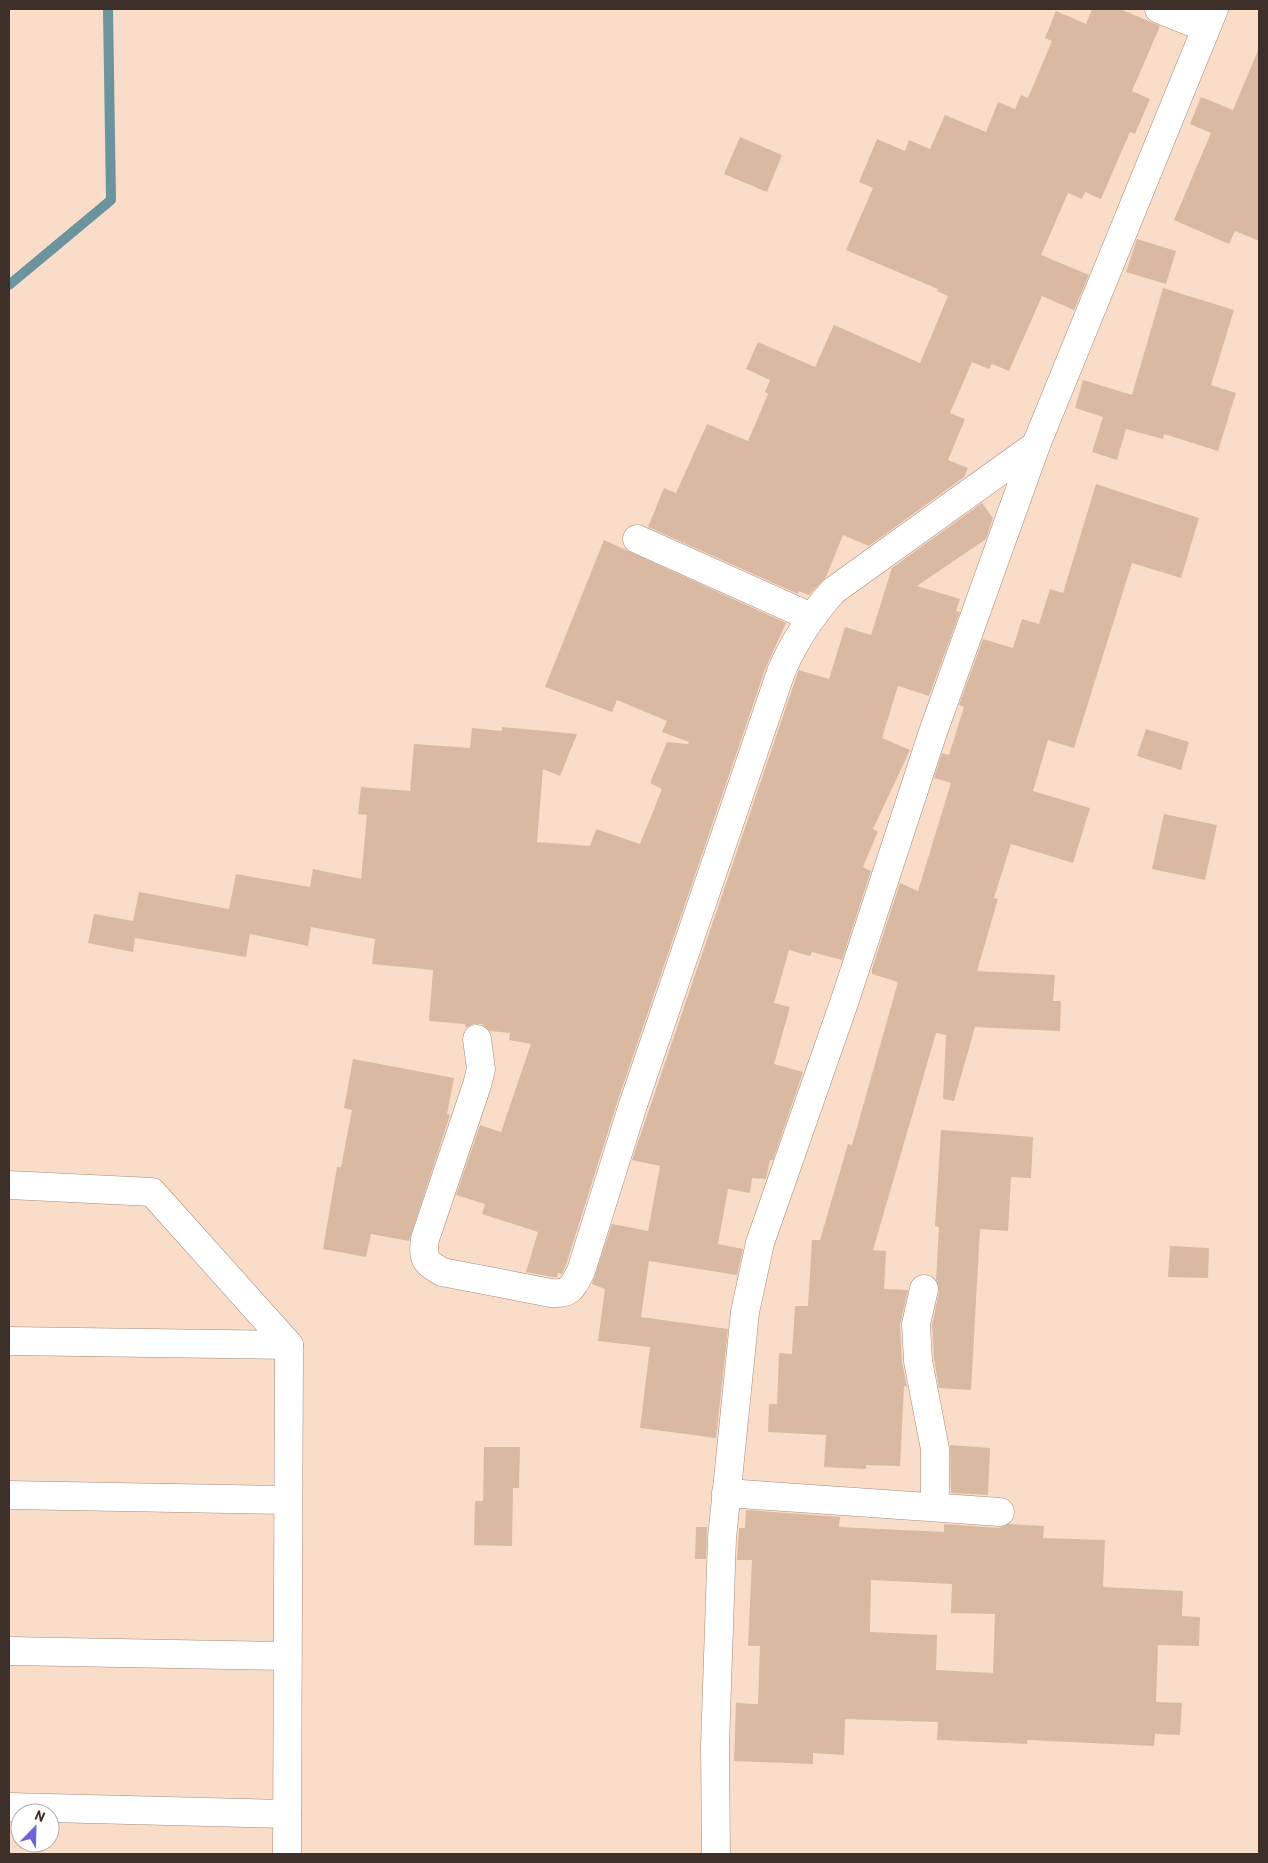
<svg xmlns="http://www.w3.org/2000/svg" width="1268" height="1863" viewBox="0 0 1268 1863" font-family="Barlow,sans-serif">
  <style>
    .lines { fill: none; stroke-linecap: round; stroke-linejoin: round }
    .stream { stroke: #6a959f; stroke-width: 10 }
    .building { fill: #dab9a2; fill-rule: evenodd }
    .street-casing { stroke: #a58a78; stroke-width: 29 }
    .street { stroke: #fff; stroke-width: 28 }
  </style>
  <rect width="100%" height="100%" fill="#faddc9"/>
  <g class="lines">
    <!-- stream -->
    <path class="stream" d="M9,285L111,200L108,9"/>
  </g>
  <!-- building -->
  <g class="building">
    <path d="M1092,9H1120L1160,26L1132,91L1150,99L1135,134L1130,132L1101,199L1085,192L1082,199L1068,193L1041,255L1089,275L1074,310L1042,296L1009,371L992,364L989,369L972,362L950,413L965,419L948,460L968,468L964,477L869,546L843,535L826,577L809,595L799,591L798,594L648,527L664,488L676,493L707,424L748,441L768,394L765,392L770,380L746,369L758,342L815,367L834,325L920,363L948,296L937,291L938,289L846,250L873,188L859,182L877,139L905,151L909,140L930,149L945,115L986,132L998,102L1015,109L1021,95L1028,98L1052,41L1045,38L1056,11L1086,24Z"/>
    <path d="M1259,48V241L1235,231L1229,244L1174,220L1211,133L1190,124L1201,97L1233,110Z"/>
    <path d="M740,137L782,155L767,192L724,174Z"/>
    <path d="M1137,239L1176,251L1166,284L1126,272Z"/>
    <path d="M1163,288L1234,310L1211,385L1236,393L1218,451L1164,434L1163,439L1126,429L1117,460L1092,452L1103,417L1075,408L1083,380L1132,395Z"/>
    <path d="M1096,484L1199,518L1181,578L1132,563L1074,748L1048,740L1033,791L1090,808L1073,863L1011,844L994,898L998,899L977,971L1055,975L1053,1001H1061L1060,1031L975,1027L954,1101L943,1099L946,1035L936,1033L873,1250L886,1251L884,1289L908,1290L900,1325L902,1362L907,1387L904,1386L900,1466L866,1465V1469L824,1467L826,1435L768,1432L769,1404H777L779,1353L792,1354L795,1306H808L812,1240H820L848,1144L852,1145L898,982L872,974V969L900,883L918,891L951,783L934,778L942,753L949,755L964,707L959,705L983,639L1013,648L1022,619L1039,624L1050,589L1063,593Z"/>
    <path d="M982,503L993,518L986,539L917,586L960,599L956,611L960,612L929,696L898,686L882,738L910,750L873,829L878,831L863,867L871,871L842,960L812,952L810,956L789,950L774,1003L790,1007L774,1064L803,1072L773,1160H770L766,1179L752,1178L750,1193L728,1189L718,1244L743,1249L737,1275L649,1261L641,1317L728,1329L716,1438L640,1428L650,1347L598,1341L605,1289L592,1284L612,1224L648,1231L660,1166L632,1160L796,678L799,670L829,679L845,627L871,635L892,568Z"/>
    <path d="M604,540L786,623L766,667L618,1100L566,1265L562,1274L558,1273L557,1277H553L526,1272L538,1232L482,1214L485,1204L456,1195L480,1125L501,1132L531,1044L509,1040L510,1033L490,1031L482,1024H474L466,1028L465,1024L429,1021L433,970L372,964L375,939L311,927L308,946L250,934L246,957L135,938L133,952L88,943L94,914L133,921L139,892L229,909L236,874L310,887L313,869L361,879L367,815L358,814L361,787L410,791L414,744L470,748L472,728L502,731V727L577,734L560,776L543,769L537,842L590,846L596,829L640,844L662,789L650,783L667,742L688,744L689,742L662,732L667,721L617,700L612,712L545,687Z"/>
    <path d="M1146,729L1189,742L1181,770L1137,756Z"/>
    <path d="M1164,814L1217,825L1205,880L1152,869Z"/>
    <path d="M353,1059L454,1078L447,1114L450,1115L409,1241L371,1234L366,1257L323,1249L337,1167H341L352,1110L344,1108Z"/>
    <path d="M941,1130L1033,1137L1031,1178L1011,1177L1008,1231L980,1229L971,1390L939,1388L934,1359L932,1325L939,1292L936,1280L939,1227L935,1226Z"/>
    <path d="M1170,1246L1209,1248L1208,1278L1168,1277Z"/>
    <path d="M950,1445L990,1448L988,1495L951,1493Z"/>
    <path d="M484,1447H520L519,1488H513L512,1546L474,1545L475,1501H483Z"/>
    <path d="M746,1510L840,1517L839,1527L944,1532V1524L999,1528L1009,1524L1044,1526L1043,1538L1105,1540L1103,1587L1183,1591L1182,1616L1200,1617L1199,1646L1158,1645L1156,1702L1182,1703L1180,1735L1155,1734L1154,1746L1027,1740V1744L937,1740L938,1722L845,1719L844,1755L813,1753V1764L734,1761L736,1703L758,1704L760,1646H748L752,1560H737L739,1528H745ZM871,1580L952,1584L951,1613L995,1614L993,1673L936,1670L937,1635L870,1632Z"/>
    <path d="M696,1527H707L706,1559H695Z"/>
  </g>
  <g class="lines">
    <!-- street casing -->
    <g class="street-casing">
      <g id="street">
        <path d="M1159,9L1206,28"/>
        <path d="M637,539L811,617"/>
        <path d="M477,1039L481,1069L477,1085L425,1239C422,1259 425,1262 442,1272L551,1293C571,1294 572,1288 581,1271L633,1105L781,672C794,641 811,616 833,591L1036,445"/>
        <path d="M9,1185L152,1192L289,1345L287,1854"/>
        <path d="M924,1289L916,1324L918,1361L935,1449V1507"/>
        <path d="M9,1341L289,1345"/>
        <path d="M726,1493L1000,1512"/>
        <path d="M9,1495L288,1500"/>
        <path d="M9,1651L287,1656"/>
        <path d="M9,1807L287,1814"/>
        <path d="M716,1854L715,1745L722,1538L745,1312L760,1243L845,1000L933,732L1036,445L1214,9"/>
      </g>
    </g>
    <!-- street -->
    <use href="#street" class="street"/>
  </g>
  <!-- border -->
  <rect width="1268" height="1863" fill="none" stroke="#3c3029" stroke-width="20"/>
  <!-- north arrow -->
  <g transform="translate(35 1828) rotate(23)"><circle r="24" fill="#ffffff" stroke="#b1aca9"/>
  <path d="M0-4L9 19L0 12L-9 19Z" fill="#7062dc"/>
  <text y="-8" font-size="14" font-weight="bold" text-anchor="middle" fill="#3c3029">N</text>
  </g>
</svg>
